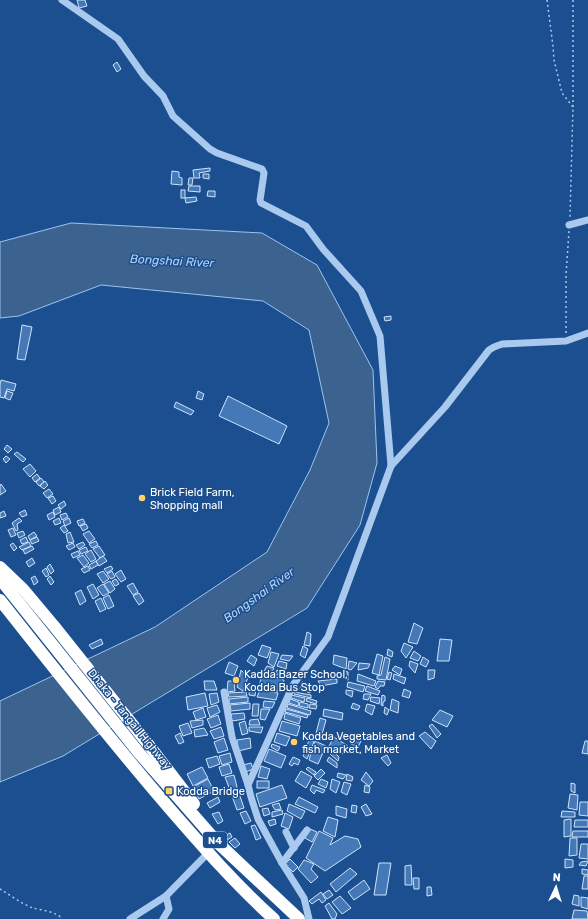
<svg xmlns="http://www.w3.org/2000/svg" width="588" height="919" viewBox="0 0 588 919" font-family="Rubik,sans-serif">
  <style>
    .water { fill: #3c6290; stroke: #9cc4f0 }
    .building { fill: #4478b7; stroke: #cfe3fa }
    .lines { fill: none; stroke-linecap: round; stroke-linejoin: round }
    .path { stroke: #a9c9ee; stroke-width: 1.5; stroke-dasharray: 2 3; stroke-linecap: butt }
    .minor { stroke: #a9c9ee; stroke-width: 7 }
    .highway { stroke: #fff; stroke-width: 12 }
    .poi-dot { fill: #ffd166; stroke: #1b4f8f; stroke-width: 1.5 }
    .labels { text-anchor: middle; stroke-width: 3; stroke-linejoin: round; paint-order: stroke }
    .shield { fill: #1b4f8f; stroke: #bbcadd; stroke-width: 1 }
    .shield-label { font-size: 10px; font-weight: bold; fill: #fff }
    .poi-label { font-size: 11px; fill: #fff; stroke: #1b4f8f; text-anchor: start }
    .street-label { font-size: 11px; fill: #fff; stroke: #1b4f8f }
    .water-label { font-size: 12px; font-style: italic; fill: #b5d3f5; stroke: #1b4f8f }
  </style>
  <rect width="100%" height="100%" fill="#1b4f8f"/>
  <!-- water -->
  <path class="water" d="M71,223L262,233L317,265L373,370L377,463L360,525L307,608L63,756L0,782V701L155,627L267,552L310,470L329,423L309,330L263,301L101,285L19,316L0,318V242Z"/>
  <!-- building -->
  <g class="building">
    <path d="M77,0H85L87,6L79,8Z"/>
    <path d="M117,62L121,69L117,72L113,65Z"/>
    <path d="M210,168V171L199,173L200,178H194L193,170Z"/>
    <path d="M172,171L179,172V177L182,178V185L171,184Z"/>
    <path d="M203,174H209V179L203,178Z"/>
    <path d="M189,178H193L192,185H188Z"/>
    <path d="M189,186H200V192L188,191Z"/>
    <rect x="181" y="190" width="4" height="8"/>
    <path d="M208,191H215V197L207,196Z"/>
    <path d="M196,197L197,201L186,203L185,198Z"/>
    <path d="M391,316V320L385,321L384,317Z"/>
    <path d="M22,325L32,327L25,360L17,359Z"/>
    <path d="M1,380L16,384L14,391L7,389L4,398L0,397V384Z"/>
    <path d="M7,391L13,393L10,400L5,398Z"/>
    <path d="M198,391L204,394L202,400L196,398Z"/>
    <path d="M228,396L287,426L279,444L219,416Z"/>
    <path d="M176,402L194,411L191,415L174,407Z"/>
    <path d="M7,445L12,449L8,453L4,449Z"/>
    <path d="M17,452L26,459L23,462L14,454Z"/>
    <path d="M6,456L10,459L6,463L3,459Z"/>
    <path d="M30,464L36,471L30,477L23,469Z"/>
    <path d="M37,474L40,478L35,482L32,478Z"/>
    <path d="M41,478L44,482L39,486L36,482Z"/>
    <path d="M45,481L48,485L44,489L40,486Z"/>
    <path d="M1,484L6,491L0,495V486Z"/>
    <path d="M49,489L53,494L47,498L43,493Z"/>
    <path d="M53,496L56,501L52,504L48,498Z"/>
    <path d="M64,501L66,505L61,509L58,505Z"/>
    <path d="M59,507L61,512L55,515L53,510Z"/>
    <path d="M25,510L27,515L22,517L19,513Z"/>
    <path d="M4,511L6,516L0,518V513Z"/>
    <path d="M53,512L55,517L49,520L47,515Z"/>
    <path d="M66,513L68,517L62,520L60,515Z"/>
    <path d="M19,518L22,521L17,524L18,530L16,531L12,523Z"/>
    <path d="M59,518L61,523L55,525L53,521Z"/>
    <path d="M69,518L71,523L65,526L63,521Z"/>
    <path d="M83,519L85,523L79,526L77,521Z"/>
    <path d="M86,524L88,528L83,531L80,526Z"/>
    <path d="M64,525L68,531L64,533L60,528Z"/>
    <path d="M13,528L16,535L11,537L8,530Z"/>
    <path d="M23,531L25,535L19,538L17,533Z"/>
    <path d="M89,531L95,539L89,543L83,534Z"/>
    <path d="M34,532L37,536L30,540L28,536Z"/>
    <path d="M70,532L74,542L68,543L66,534Z"/>
    <path d="M26,537L28,542L22,544L20,540Z"/>
    <path d="M37,537L39,541L32,544L30,540Z"/>
    <path d="M96,541L98,545L92,548L89,544Z"/>
    <path d="M29,542L31,546L22,550L19,547Z"/>
    <path d="M83,542L85,545L79,549L76,545Z"/>
    <path d="M13,543L17,548L14,551L10,545Z"/>
    <path d="M73,543L75,547L69,550L66,546Z"/>
    <path d="M32,546L34,549L25,554L23,550Z"/>
    <path d="M99,546L105,555L100,558L93,549Z"/>
    <path d="M86,547L88,551L81,554L79,550Z"/>
    <path d="M91,550L96,559L91,562L85,554Z"/>
    <path d="M78,551L80,555L73,558L71,554Z"/>
    <path d="M83,555L89,563L84,567L77,558Z"/>
    <path d="M103,556L107,561L99,566L96,561Z"/>
    <path d="M32,558L35,563L29,567L26,562Z"/>
    <path d="M96,561L98,565L91,569L89,565Z"/>
    <path d="M50,564L54,571L51,574L47,567Z"/>
    <path d="M88,566L90,570L84,573L81,569Z"/>
    <path d="M111,566L113,569L107,573L104,569Z"/>
    <path d="M46,568L49,575L46,577L42,571Z"/>
    <path d="M121,570L126,579L121,582L115,574Z"/>
    <path d="M103,571L109,579L103,583L97,574Z"/>
    <path d="M112,571L115,577L111,579L107,574Z"/>
    <path d="M35,576L38,582L34,585L31,578Z"/>
    <path d="M50,576L54,582L51,585L47,579Z"/>
    <path d="M116,579L119,584L115,586L112,581Z"/>
    <path d="M110,581L115,589L110,593L104,584Z"/>
    <path d="M133,583L138,592L133,595L127,586Z"/>
    <path d="M93,584L99,595L93,599L87,587Z"/>
    <path d="M103,584L109,593L103,596L97,588Z"/>
    <path d="M81,590L86,601L80,605L75,593Z"/>
    <path d="M139,593L144,601L139,605L133,596Z"/>
    <path d="M109,595L114,606L108,609L103,598Z"/>
    <path d="M101,598L106,609L100,612L95,601Z"/>
    <path d="M414,623L423,628L417,644L408,642Z"/>
    <path d="M307,632L311,634L310,646L304,645Z"/>
    <path d="M101,639L103,644L92,649L89,645Z"/>
    <path d="M440,639L452,640L449,661H437Z"/>
    <path d="M404,643L413,647L406,658L401,651Z"/>
    <path d="M262,645L271,648L267,658L258,655Z"/>
    <path d="M303,646L308,649L305,658L300,655Z"/>
    <path d="M388,649L393,652L392,657L387,655Z"/>
    <path d="M414,651L421,656L418,661L410,658Z"/>
    <path d="M271,652L279,654L274,667L268,663Z"/>
    <path d="M377,654L383,656L379,675L372,673Z"/>
    <path d="M251,655L257,659L254,666L247,661Z"/>
    <path d="M282,655L293,656L289,661L280,659Z"/>
    <path d="M334,655L347,658L346,669L333,664Z"/>
    <path d="M385,657L390,659L386,680L377,679V676L381,675Z"/>
    <path d="M423,657L429,661L426,667L420,664Z"/>
    <path d="M279,661L287,663L286,669L277,666Z"/>
    <path d="M349,661L357,663L351,670L348,669Z"/>
    <path d="M410,661L418,664L415,673L409,666Z"/>
    <path d="M229,662L238,666L234,676L225,673Z"/>
    <path d="M359,663L370,664L368,668L358,670Z"/>
    <path d="M267,666L274,668L271,674L264,671Z"/>
    <path d="M395,666L402,669L400,675L392,670Z"/>
    <path d="M241,670L248,677L243,691L237,687Z"/>
    <path d="M277,670L290,673L288,678L275,674Z"/>
    <path d="M428,670H435L434,678L428,680Z"/>
    <path d="M343,671L348,672V680L342,678Z"/>
    <path d="M263,672L284,680L281,692L259,686Z"/>
    <path d="M389,672L392,673L390,680L387,679Z"/>
    <path d="M358,674L376,681L374,686L357,681Z"/>
    <path d="M394,674L406,678L404,684L393,679Z"/>
    <path d="M337,679V683L321,686L318,681Z"/>
    <path d="M204,681H214L217,690H205Z"/>
    <path d="M228,681H234L235,691L227,692Z"/>
    <path d="M378,681L385,682L384,686H380L378,689L375,687Z"/>
    <path d="M302,682L313,685L310,693L300,689Z"/>
    <path d="M348,682L365,686L363,692L347,687Z"/>
    <path d="M250,685L256,687L255,696L249,695Z"/>
    <path d="M367,686L380,691L378,695L365,691Z"/>
    <path d="M404,689L411,692L409,698L402,696Z"/>
    <path d="M260,690L278,693L276,700L257,697Z"/>
    <path d="M346,690L353,691L352,697L346,694Z"/>
    <path d="M246,692L247,696L229,697L228,693Z"/>
    <path d="M294,692L311,695V698L294,694Z"/>
    <path d="M205,693L208,706L188,710L186,697Z"/>
    <path d="M217,693L219,702L211,705L209,694Z"/>
    <path d="M364,694H371L368,700L363,699Z"/>
    <path d="M291,695L305,698L304,702L291,698Z"/>
    <path d="M382,695L385,696V701L383,702V706L381,705Z"/>
    <path d="M248,697V702L229,704V699Z"/>
    <path d="M371,697L380,698L379,704L370,701Z"/>
    <path d="M307,698L317,701L316,704L306,701Z"/>
    <path d="M290,699L299,702L298,706L289,703Z"/>
    <path d="M392,699L399,702L398,713L390,710Z"/>
    <path d="M264,701L275,702L272,708L263,707Z"/>
    <path d="M300,702L308,704V708L299,706Z"/>
    <path d="M250,703V709L231,711L230,705Z"/>
    <path d="M353,703L360,706L358,710L351,708Z"/>
    <path d="M253,704H259L258,716H252Z"/>
    <path d="M288,704L311,711L310,715L287,708Z"/>
    <path d="M310,704L317,705L316,709L309,708Z"/>
    <path d="M367,704L375,706L372,715L365,711Z"/>
    <path d="M217,705L220,712L210,717L207,708Z"/>
    <path d="M385,707L389,710L387,715L384,713Z"/>
    <path d="M203,708L206,717L196,720L193,712Z"/>
    <path d="M261,709H270L265,720L260,719Z"/>
    <path d="M286,709L308,715L307,718L285,712Z"/>
    <path d="M324,709L343,713L342,720L323,716Z"/>
    <path d="M440,710L453,716L447,727L432,720Z"/>
    <path d="M244,713L245,719L232,721L231,714Z"/>
    <path d="M285,713L301,718L299,724L284,719Z"/>
    <path d="M218,715L221,724L211,728L207,719Z"/>
    <path d="M320,718L326,720L321,738L315,737Z"/>
    <path d="M258,719L260,725H249L250,720Z"/>
    <path d="M203,720V725L192,728L190,721Z"/>
    <path d="M245,721L248,733L242,735L239,723Z"/>
    <path d="M282,721L300,726L297,736L279,731Z"/>
    <path d="M188,723L192,733L183,736L179,726Z"/>
    <path d="M432,724L441,734L437,738L429,726Z"/>
    <path d="M221,727L224,736L214,739L210,731Z"/>
    <path d="M249,727H263L261,733L249,731Z"/>
    <path d="M204,728L208,735L195,737L194,730Z"/>
    <path d="M425,732L436,741L431,749L419,736Z"/>
    <path d="M180,733L184,742L179,744L175,736Z"/>
    <path d="M277,733L290,737L286,746L274,742Z"/>
    <path d="M334,737L348,746L343,754L329,746Z"/>
    <path d="M224,738L228,750L218,753L214,742Z"/>
    <path d="M250,738L251,748L238,751L237,740Z"/>
    <path d="M354,739L361,741L358,747L351,744Z"/>
    <path d="M309,740L314,742L307,759L303,756Z"/>
    <path d="M315,741L326,746L318,764L309,760Z"/>
    <path d="M585,741H588V754L582,753Z"/>
    <path d="M272,744L280,747L278,751L271,747Z"/>
    <path d="M269,749L286,756L281,768L264,761Z"/>
    <path d="M333,751L339,757L338,761L330,754Z"/>
    <path d="M230,753L232,762L222,765L219,756Z"/>
    <path d="M387,755L391,763L388,766L381,758Z"/>
    <path d="M217,756L220,764L209,768L206,759Z"/>
    <path d="M293,757L300,760L298,765L294,763L292,766L289,764Z"/>
    <path d="M329,757L337,763V768L327,761Z"/>
    <path d="M251,763L253,769L246,772L243,765Z"/>
    <path d="M229,764L232,773L222,776L219,767Z"/>
    <path d="M261,766L270,769L267,779L258,777Z"/>
    <path d="M202,767L208,778L193,786L187,774Z"/>
    <path d="M308,767L316,772L314,775L306,769Z"/>
    <path d="M321,769L325,773L318,780L314,776Z"/>
    <path d="M301,771L312,777L306,788L295,781Z"/>
    <path d="M366,772L373,781L369,786L361,780Z"/>
    <path d="M338,773L346,775L343,779L337,777Z"/>
    <path d="M347,774L353,777L352,781L346,780Z"/>
    <path d="M234,775L238,791L231,793L225,777Z"/>
    <path d="M208,779L214,791L199,799L193,787Z"/>
    <path d="M321,779L328,782L326,788L318,784Z"/>
    <path d="M332,779L340,782L336,793L330,789Z"/>
    <rect x="257" y="781" width="12" height="7"/>
    <path d="M344,782L351,784L347,795L341,792Z"/>
    <path d="M571,783L575,784V793L571,791Z"/>
    <path d="M282,785L287,798L260,807L256,794Z"/>
    <path d="M312,785L325,790L323,793L316,790L314,794L310,790Z"/>
    <path d="M365,785L370,787L369,793L364,792Z"/>
    <path d="M239,793L244,808L237,810L232,796Z"/>
    <path d="M570,794L578,795L577,810L568,808Z"/>
    <path d="M218,797L220,802L210,808L207,803Z"/>
    <path d="M299,797L318,807L315,813L295,804Z"/>
    <path d="M580,802H588V816L579,815Z"/>
    <path d="M279,803L281,809L275,810L272,805Z"/>
    <path d="M289,804L305,811L301,819L287,811Z"/>
    <path d="M366,804L372,814L366,816L361,807Z"/>
    <path d="M352,805L357,806L356,813L351,812Z"/>
    <path d="M336,806L347,809L346,818L336,815Z"/>
    <path d="M268,808L270,814L264,816L262,809Z"/>
    <path d="M282,810L283,814L272,817V812Z"/>
    <path d="M246,811L251,821L245,824L240,813Z"/>
    <path d="M562,811L575,812V817H561Z"/>
    <path d="M219,812L223,821L218,824L212,814Z"/>
    <path d="M285,813L293,817L289,829L281,826Z"/>
    <path d="M328,817L338,820L335,837L323,831Z"/>
    <path d="M275,819L276,824L270,826L268,821Z"/>
    <path d="M571,819V836L564,837V820Z"/>
    <path d="M575,820H588V827H574Z"/>
    <path d="M255,825L261,838L256,840L251,826Z"/>
    <path d="M310,829L317,832L312,842L305,838Z"/>
    <path d="M319,831L333,838L330,845L345,836L358,839L361,847L325,871L306,858Z"/>
    <path d="M573,831H588V837H572Z"/>
    <path d="M230,833L232,837L227,840L224,836Z"/>
    <path d="M235,838L240,844L235,848L229,842Z"/>
    <path d="M570,838H577V855L569,856Z"/>
    <path d="M581,844H588V859L579,858Z"/>
    <path d="M290,859L298,867L293,872L285,864Z"/>
    <path d="M565,859L573,860V867L565,868Z"/>
    <path d="M304,860L314,864L311,869L318,877L311,883L298,869Z"/>
    <path d="M588,861L586,866L579,865L581,862Z"/>
    <path d="M379,863H391L386,895H374Z"/>
    <path d="M411,865L412,885H405V866Z"/>
    <path d="M350,868L357,874L336,892L330,884Z"/>
    <path d="M582,869L588,870V875L582,874Z"/>
    <path d="M584,876H588V889H582Z"/>
    <path d="M413,878H419V889H414Z"/>
    <path d="M364,880L370,889L354,900L348,892Z"/>
    <path d="M427,887H431L432,895L427,896Z"/>
    <path d="M329,890L333,895L327,899L323,894Z"/>
    <path d="M321,892L326,900L322,903L319,899L312,904L309,901Z"/>
    <path d="M574,895L579,896V906L572,904Z"/>
    <path d="M340,896L351,908L342,914L332,902Z"/>
    <path d="M581,897L588,898V909L581,907Z"/>
    <path d="M329,903L337,914L335,919H332L325,906Z"/>
    <path d="M574,910L587,911L588,919H572Z"/>
  </g>
  <g class="lines">
    <!-- path -->
    <g class="path">
      <path d="M547,0L553,46L554,60L562,93L573,107L570,217"/>
      <path d="M573,0V107"/>
      <path d="M566,333V275L569,231"/>
      <path d="M0,889C10,895 22,904 33,908C41,910 58,912 62,919"/>
    </g>
    <!-- minor -->
    <g class="minor">
      <path d="M62,0L118,39L144,76L163,96L173,116L210,149L217,153L262,169L264,173L260,200L261,203L306,226L323,249L361,291L380,336L391,466"/>
      <path d="M569,225L588,220"/>
      <path d="M224,692L232,737L248,785"/>
      <path d="M286,832L294,848"/>
      <path d="M282,863L307,830"/>
      <path d="M130,919L166,896L208,853"/>
      <path d="M163,919L169,909L166,896"/>
      <path d="M309,919L304,898L282,863L258,819L251,797L248,785L293,685L328,637L391,466L445,407L489,350L494,347L502,344L566,341L588,333"/>
    </g>
    <!-- highway -->
    <g class="highway">
      <path d="M0,567L23,589L54,626L148,744L194,804"/>
      <path d="M0,579L139,753L218,843L299,919"/>
      <path d="M0,600C56,671 111,741 170,809C203,847 236,885 274,919"/>
    </g>
  </g>
  <!-- markers -->
  <g class="poi-dot">
    <circle cx="142" cy="498" r="4"/>
    <circle cx="236" cy="680" r="4"/>
    <circle cx="294" cy="742" r="4"/>
    <rect x="165" y="787" width="8" height="8" rx="2"/>
  </g>
  <g class="labels">
    <!-- shield labels -->
    <rect class="shield" x="203" y="832" width="24" height="16" rx="3"/>
    <g class="shield-label">
      <text x="215" y="844">N4</text>
    </g>
    <!-- poi labels -->
    <g class="poi-label">
      <text x="150" y="496">Brick Field Farm,<tspan x="150" dy="13">Shopping mall</tspan></text>
      <text x="244" y="678">Kadda Bazer School,<tspan x="244" dy="13">Kodda Bus Stop</tspan></text>
      <text x="302" y="740">Kodda Vegetables and<tspan x="302" dy="13">fish market, Market</tspan></text>
      <text x="177" y="795">Kodda Bridge</text>
    </g>
    <!-- street labels -->
    <g class="street-label">
      <text transform="translate(130 719) rotate(51)" y="4">Dhaka - Tangail Highway</text>
    </g>
    <!-- water labels -->
    <g class="water-label">
      <text transform="translate(172 261) rotate(3)" y="4">Bongshai River</text>
      <text transform="translate(259 595) rotate(-36)" y="4">Bongshai River</text>
    </g>
  </g>
  <!-- north arrow -->
  <g transform="translate(556 887) rotate(4)" stroke="#1b4f8f" stroke-width="3" paint-order="stroke">
  <path d="M0-3L7 15L0 10L-7 15Z" fill="#ffffff"/>
  <text y="-6" font-size="11" font-weight="bold" text-anchor="middle" fill="#ffffff">N</text>
  </g>
</svg>
